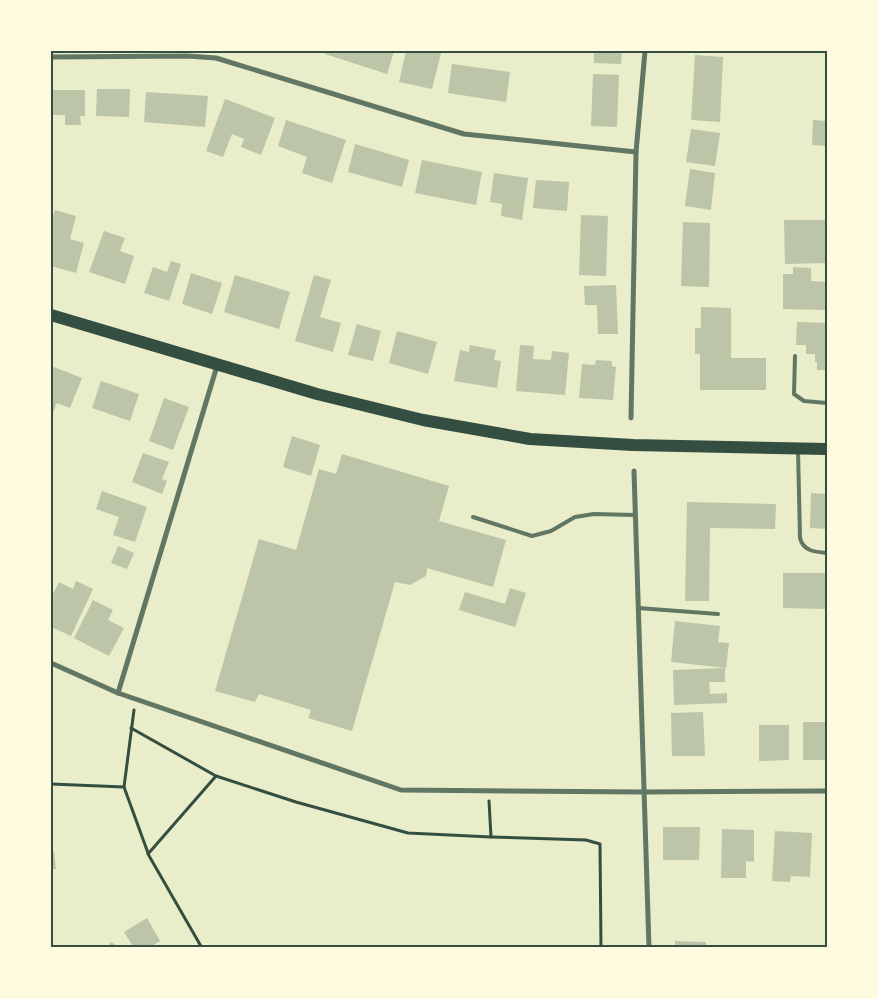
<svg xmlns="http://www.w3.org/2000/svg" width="878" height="999" viewBox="0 0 878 999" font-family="'DM Sans',sans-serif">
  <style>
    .building { fill: #bcc5a7 }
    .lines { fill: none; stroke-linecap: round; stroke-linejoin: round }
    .path { stroke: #344e41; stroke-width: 3 }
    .service { stroke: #617663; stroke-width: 4 }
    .minor { stroke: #617663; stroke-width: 5 }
    .primary { stroke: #344e41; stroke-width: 12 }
    .neatline { fill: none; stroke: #344e41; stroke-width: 2 }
  </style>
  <rect width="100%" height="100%" fill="#e9edc9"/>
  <!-- building -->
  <g class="building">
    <path d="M326,51H394L387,74L325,54Z"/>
    <path d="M406,51H431L441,53L432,89L399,82Z"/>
    <path d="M594,51H622L621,64L594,63Z"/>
    <path d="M695,55L723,57L720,122L691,120Z"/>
    <path d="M452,64L510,72L506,102L448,93Z"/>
    <path d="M593,74L619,75L617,127L591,126Z"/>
    <path d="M97,89H130L129,117L96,116Z"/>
    <path d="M53,90H85V116H80L81,125H65V115H52Z"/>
    <path d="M146,92L208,96L205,127L144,122Z"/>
    <path d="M225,99L275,118L261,155L241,147L244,139L232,134L223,157L206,151Z"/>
    <path d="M286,120L346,140L332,183L302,173L307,157L278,146Z"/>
    <path d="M813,120L827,121V146L812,145Z"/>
    <path d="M691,129L720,133L715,166L686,162Z"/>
    <path d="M355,144L409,160L402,187L348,172Z"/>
    <path d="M422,160L482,172L476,205L415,193Z"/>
    <path d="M690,169L715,173L711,210L685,206Z"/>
    <path d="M494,173L528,178L522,220L501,216L502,204L490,202Z"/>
    <path d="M536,180L569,182L567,211L533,208Z"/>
    <path d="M55,210L76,216L70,239L84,243L76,273L51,266V224Z"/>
    <path d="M581,215L608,216L606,276L579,275Z"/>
    <path d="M784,220H827V263L785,264Z"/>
    <path d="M683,222L710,223L709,287L681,286Z"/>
    <path d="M104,231L125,238L120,251L134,256L125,284L89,272Z"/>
    <path d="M171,261L181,264L169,301L144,293L153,267L167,272Z"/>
    <path d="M793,267L811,268V281L827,282V310L783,309V274H793Z"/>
    <path d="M191,273L222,283L212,314L182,304Z"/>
    <path d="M235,275L290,292L279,329L224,312Z"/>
    <path d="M314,275L331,280L320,317L341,323L333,352L295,341Z"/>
    <path d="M616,285L618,334H598L597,305H585L584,286Z"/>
    <path d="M701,307L731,308V358H766V390H700V354H695V328H701Z"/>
    <path d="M797,322L827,323V370H817V362H815V354H806V345H796Z"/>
    <path d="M357,324L381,331L373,361L348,355Z"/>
    <path d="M397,331L437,342L428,374L389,363Z"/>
    <path d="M470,345L496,350L494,360L501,361L497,388L454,381L460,350L469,352Z"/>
    <path d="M520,345L534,346L533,359L551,360L552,351L569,353L565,395L516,391Z"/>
    <path d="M596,360L612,361V366L616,367L613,400L579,398L582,364L595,365Z"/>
    <path d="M54,367L82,378L70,408L57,403L51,417V375Z"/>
    <path d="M101,381L139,394L130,421L92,408Z"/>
    <path d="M164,398L189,407L173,450L149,441Z"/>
    <path d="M292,436L320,445L311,476L283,467Z"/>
    <path d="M143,453L169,462L162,479L167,481L162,494L132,482Z"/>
    <path d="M342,454L449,486L439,521L506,540L493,587L427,568L426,576L410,585L395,582L352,731L308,718L311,710L259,694L255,702L215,691L259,539L296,550L319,469L336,474Z"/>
    <path d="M102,491L147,507L135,542L113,535L119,517L96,509Z"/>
    <path d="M811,493L827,494V529L810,528Z"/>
    <path d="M687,502L776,504L775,529L710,528L709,601H685Z"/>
    <path d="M118,546L134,553L127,569L111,563Z"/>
    <path d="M783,573H827V609L783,608Z"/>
    <path d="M76,581L93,589L71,636L51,627V598L59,582L73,589Z"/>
    <path d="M510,588L526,593L515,627L459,610L465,592L505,604Z"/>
    <path d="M93,600L113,610L108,620L124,628L109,656L74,638Z"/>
    <path d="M675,621L720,626L718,642L729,643L726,668L671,662Z"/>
    <path d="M725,668V682H709L710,694L727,693V703L674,705L673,670Z"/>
    <path d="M703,712L705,756H672L671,713Z"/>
    <rect x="803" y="722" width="24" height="38"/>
    <path d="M759,725H789V760L759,761Z"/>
    <path d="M663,827H700L699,860H663Z"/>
    <path d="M722,829L754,830V862L746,861V878H721Z"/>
    <path d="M775,831L812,833L810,877L791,876L790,882L772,881Z"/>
    <path d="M54,852L56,869H51V853Z"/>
    <path d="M147,918L160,941L149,948H134L124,932Z"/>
    <path d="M675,941L706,942V948H675Z"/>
    <path d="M111,942L120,948H107Z"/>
  </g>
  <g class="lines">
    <!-- path -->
    <g class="path">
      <path d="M134,710L124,787L148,853"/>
      <path d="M131,728L216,776"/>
      <path d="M51,784L124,787"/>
      <path d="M491,837L586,840L600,844L601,948"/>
      <path d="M202,948L148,854L216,776L296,802L408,833L491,837L489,801"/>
    </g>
    <!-- service -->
    <g class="service">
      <path d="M795,356L794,394L804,401L827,403"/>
      <path d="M798,450L800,538C803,551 815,552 827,553"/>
      <path d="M473,517L532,536L551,531L575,517L594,514L635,515"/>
      <path d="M638,608L718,614"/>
    </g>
    <!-- minor -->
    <g class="minor">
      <path d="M51,57L187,56L216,58L464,134L636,152"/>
      <path d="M631,418L636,152L645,51"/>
      <path d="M634,471L649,948"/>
      <path d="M51,663L118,693L401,790L644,792L827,791"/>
      <path d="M118,693L217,366"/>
    </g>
    <!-- primary -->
    <path class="primary" d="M51,315L317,394L423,420L530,439L633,445L827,449"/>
  </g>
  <!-- border -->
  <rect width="878" height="999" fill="none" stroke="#fefae0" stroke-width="105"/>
  <rect x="52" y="52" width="774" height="894" class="neatline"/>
</svg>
